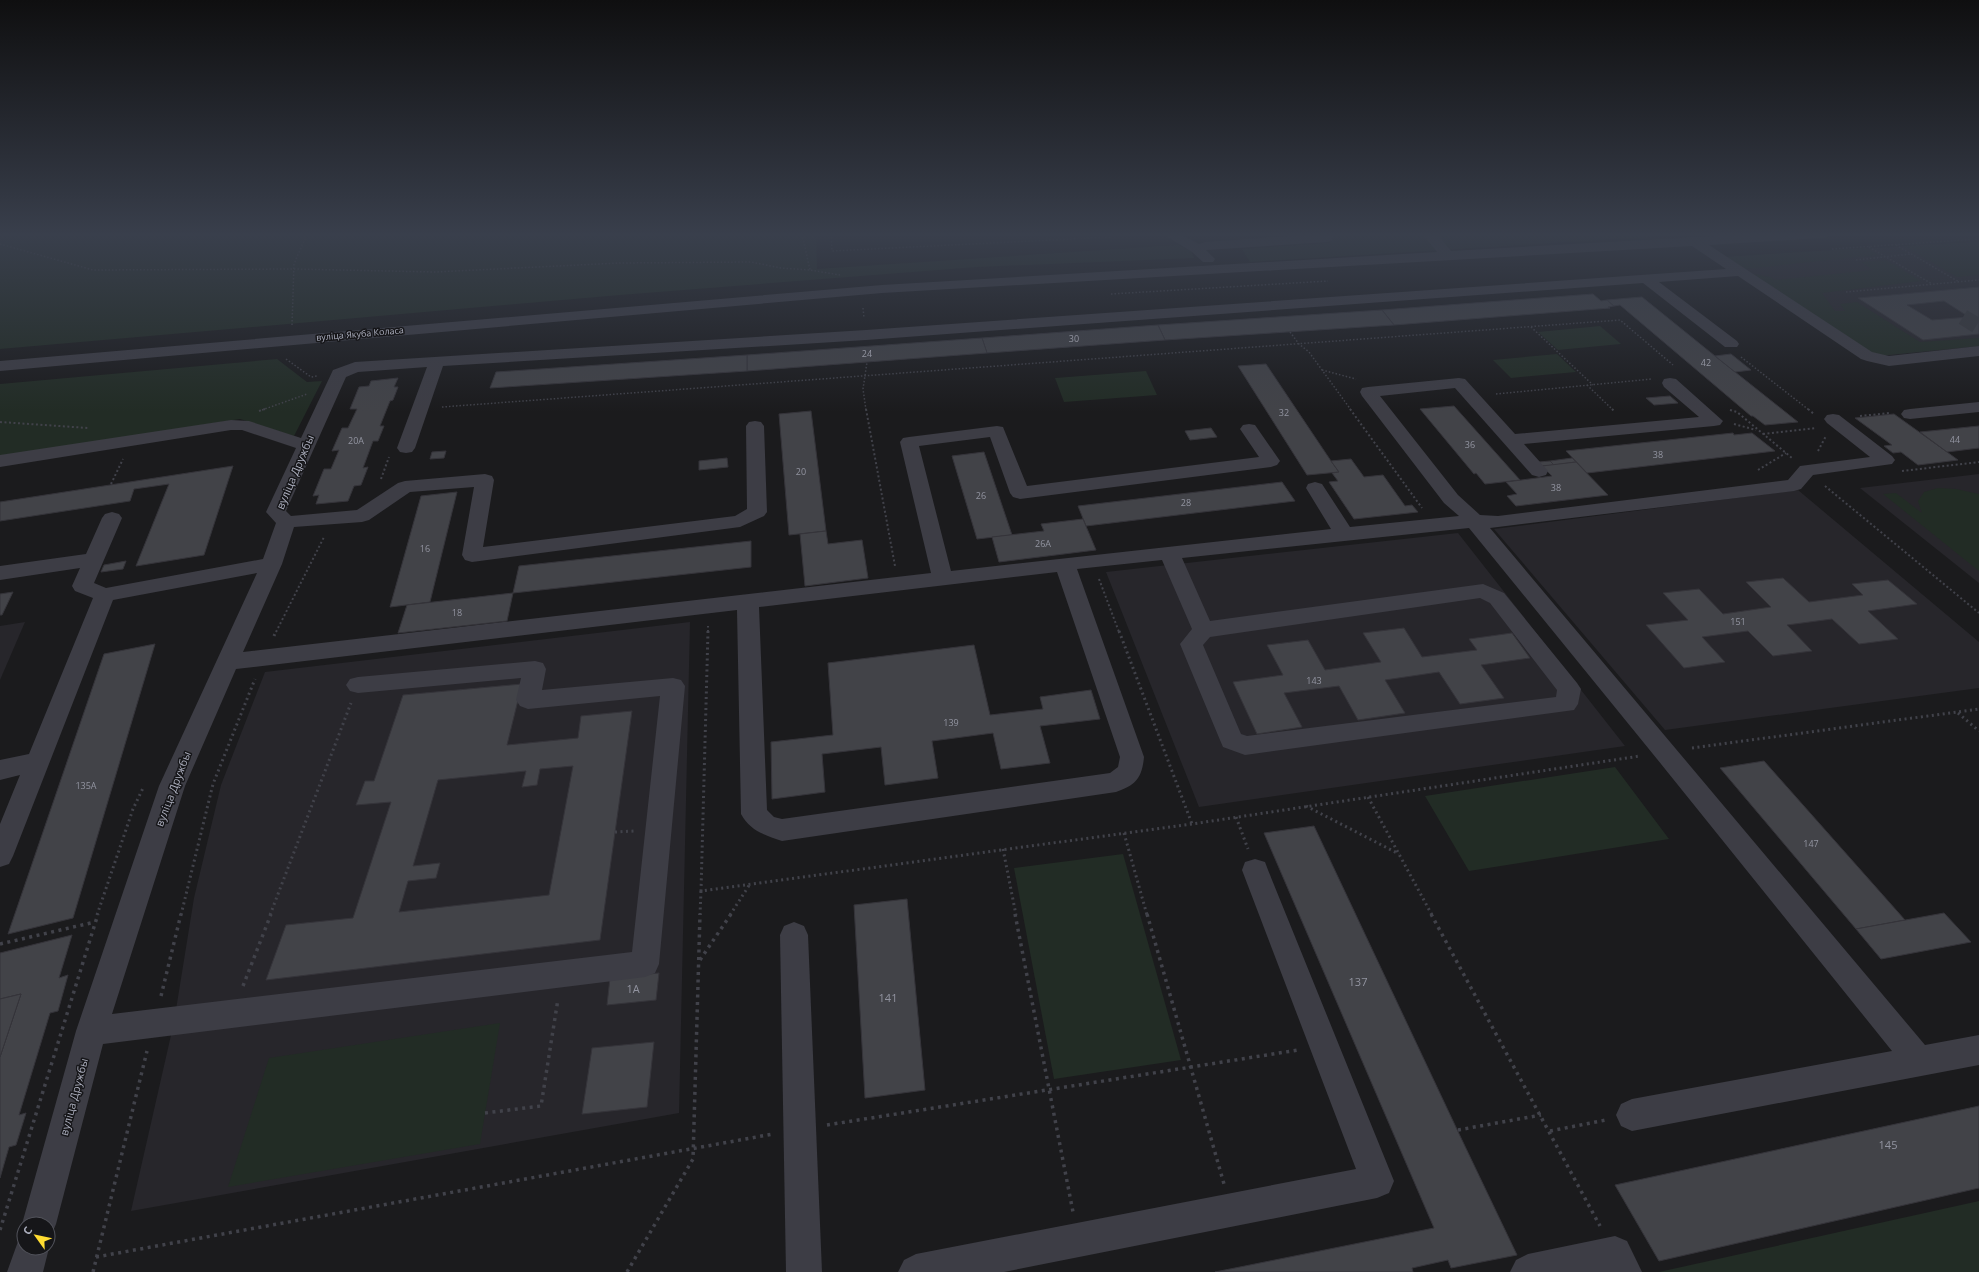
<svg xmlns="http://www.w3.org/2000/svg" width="1979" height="1272" viewBox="0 0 1979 1272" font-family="'Open Sans',sans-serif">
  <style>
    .built { fill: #27262b }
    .green { fill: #222c25 }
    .building { fill: #424348; stroke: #35343a; fill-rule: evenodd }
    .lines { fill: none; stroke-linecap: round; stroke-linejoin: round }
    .minor-tunnel { stroke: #38393d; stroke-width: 16; stroke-dasharray: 16 8; stroke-linecap: butt }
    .path-far3 { stroke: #41424a; stroke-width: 1.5; stroke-dasharray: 1.5 2; stroke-linecap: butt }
    .path-far2 { stroke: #41424a; stroke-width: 2; stroke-dasharray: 2 2.5; stroke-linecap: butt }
    .path-far1 { stroke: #41424a; stroke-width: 3; stroke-dasharray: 2 3.5; stroke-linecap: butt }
    .path { stroke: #41424a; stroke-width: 3.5; stroke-dasharray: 3 4.5; stroke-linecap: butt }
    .minor { fill: #3d3d45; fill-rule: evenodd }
    .labels { text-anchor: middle; stroke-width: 3; stroke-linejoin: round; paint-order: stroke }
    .far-street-label { font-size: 9px; fill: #acafbe; stroke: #161619 }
    .number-label { font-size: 9px; fill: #9294a0 }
    .street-label { font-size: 11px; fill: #acafbe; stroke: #161619 }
    .near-number-label { font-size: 11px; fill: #9294a0 }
  </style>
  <rect width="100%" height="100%" fill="#1b1b1d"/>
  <!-- built -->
  <g class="built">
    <path d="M1979,242V346L1878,356L1754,277L1753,274L1724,257Z"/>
    <path d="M1979,474V583L1860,488Z"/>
    <path d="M1798,490L1979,642V688L1665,730L1494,529Z"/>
    <path d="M1458,533L1625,746L1199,807L1106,572Z"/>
    <path d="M25,622L0,680V626Z"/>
    <path d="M690,622L679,1113L131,1211L174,1022L194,898L221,785L265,672Z"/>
  </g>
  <!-- green -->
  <g class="green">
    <path d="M0,234H816L817,269L1178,245L1191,251L1194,258L977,267L620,295L0,349Z"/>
    <path d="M1332,234H1696L1250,262L1242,249L1330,243L1334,237Z"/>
    <path d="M1979,242V275L1957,277L1904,246Z"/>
    <path d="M1866,248L1878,255L1746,269L1724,257Z"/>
    <path d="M1886,260L1921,281L1822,293L1835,311H1845L1840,304L1857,302L1920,342L1979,338V346L1878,356L1864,351L1754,277L1753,274L1770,277L1775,280L1873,270L1861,262Z"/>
    <path d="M1600,326L1621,344L1558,350L1538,332Z"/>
    <path d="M1557,354L1576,372L1511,378L1493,360Z"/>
    <path d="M277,359L307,382L322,381L294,436L240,419L0,457V384Z"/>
    <path d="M1146,371L1157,395L1064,402L1055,378Z"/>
    <path d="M1938,488L1956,489L1979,494V571L1883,494L1896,493L1922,513L1918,501L1924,492Z"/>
    <path d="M1615,767L1669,839L1469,871L1425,796Z"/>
    <path d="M1123,854L1181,1060L1054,1079L1014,868Z"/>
    <path d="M500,1023L480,1144L228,1187L269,1058Z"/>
    <path d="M1979,1201V1272H1659Z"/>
  </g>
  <!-- building -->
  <g class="building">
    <path d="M1979,287V334L1923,340L1858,298ZM1944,301L1969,317L1932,320L1907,305Z"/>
    <path d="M1593,294L1601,301L1607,300L1614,306L1608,307L1610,308L1394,325L1382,310Z"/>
    <path d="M1642,297L1715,356L1798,422L1765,425L1753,416H1751L1620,305L1614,306L1607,300Z"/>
    <path d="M1382,310L1394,325L1165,340L1158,325Z"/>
    <path d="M1158,325L1165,340L987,353L982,338Z"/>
    <path d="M982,338L987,353L747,371V355Z"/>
    <path d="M1731,354L1751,370L1735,372L1715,356Z"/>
    <path d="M747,355V371L490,388L496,372Z"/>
    <path d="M1266,364L1331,461L1339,472L1307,475L1238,366Z"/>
    <path d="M398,378L394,387H398L393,400L390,401L380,426H384L378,441H373L363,468L368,467L361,485L354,486L348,501L316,504L319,495L313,496L324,469H331L339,450L332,451L342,428H348L357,409H350L359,387L369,386L371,381Z"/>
    <path d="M1670,396L1678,403L1654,405L1646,398Z"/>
    <path d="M1454,406L1520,480L1485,484L1476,473L1474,474L1420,409Z"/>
    <path d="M811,411L826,531L789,535L779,414Z"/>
    <path d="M1894,414L1947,452L1958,460L1918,465L1901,452L1893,453L1884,446L1892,445L1855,418Z"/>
    <path d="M1979,426V448L1947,452L1920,432Z"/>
    <path d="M1211,428L1217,437L1190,440L1185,431Z"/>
    <path d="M1733,433L1734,435L1752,433L1775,451L1587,473L1566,451Z"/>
    <path d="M446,451L444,458L430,459L432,452Z"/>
    <path d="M984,452L1012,535L977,539L952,456Z"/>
    <path d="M727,458L728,467L699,470V461Z"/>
    <path d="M1572,458L1576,462L1554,465L1550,461Z"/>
    <path d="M1351,459L1364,477L1383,475L1405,506L1412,505L1418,512L1354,519L1329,482L1338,481L1332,473L1339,472L1331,461Z"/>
    <path d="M1550,461L1554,465L1543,466L1539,462Z"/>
    <path d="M1576,462L1608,495L1516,506L1507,496L1517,494L1506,482L1552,476L1542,466Z"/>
    <path d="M233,466L204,555L136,566L169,484L134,489L130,501L0,521V502Z"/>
    <path d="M1282,482L1295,501L1086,526L1078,506Z"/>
    <path d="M457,492L430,602L390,607L421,496Z"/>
    <path d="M1083,519L1096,550L999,562L992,537L1044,531L1041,524Z"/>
    <path d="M826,531L828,544L862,540L868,578L805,586L800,534Z"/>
    <path d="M751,541V567L513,593L519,566Z"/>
    <path d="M126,561L123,569L101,572L104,565Z"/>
    <path d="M1783,578L1809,602L1863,595L1852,584L1888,580L1917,604L1868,611L1898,639L1859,644L1832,619L1787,625L1812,651L1773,656L1748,631L1702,637L1725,662L1684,668L1646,625L1688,620L1663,593L1699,589L1723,614L1771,607L1746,582Z"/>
    <path d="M13,592L2,615H0V594Z"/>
    <path d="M513,593L507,621L398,633L407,605Z"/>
    <path d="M1404,628L1422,657L1477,650L1469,639L1512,633L1530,658L1481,665L1504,698L1460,704L1439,672L1385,680L1405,713L1358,720L1339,686L1284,693L1302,727L1257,734L1233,682L1283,675L1267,645L1308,640L1325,670L1381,662L1363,633Z"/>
    <path d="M155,644L73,918L8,934L104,654Z"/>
    <path d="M974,645L990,715L1043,709L1040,697L1091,690L1100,719L1040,726L1050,763L1001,769L993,733L932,741L938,778L885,785L881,747L822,754L825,792L772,799L771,742L833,735L828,663Z"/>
    <path d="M522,684L507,745L578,738L581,716L632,711L600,940L266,980L286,925L353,918L391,802L356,805L365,781H374L403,695ZM573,766L549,895L399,912L408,881L436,878L440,863L413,866L438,780L526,771L522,787L537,785L540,769Z"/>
    <path d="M1764,761L1905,920L1856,929L1720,768Z"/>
    <path d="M1314,826L1462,1140L1517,1255L1451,1268L1448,1260L1412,1268L1413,1272H1215L1434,1228L1264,833Z"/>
    <path d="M907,899L925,1090L865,1098L854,905Z"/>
    <path d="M1944,913L1971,942L1881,959L1856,929Z"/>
    <path d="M72,935L59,978L68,975L58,1011L50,1013L19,1115L26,1113L16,1145L9,1147L0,1178V1057L21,994L0,999V953Z"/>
    <path d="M659,973L656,1000L607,1005L610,978Z"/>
    <path d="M21,994L0,1057V999Z"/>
    <path d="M654,1042L647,1107L582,1114L592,1048Z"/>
    <path d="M1979,1106V1188L1659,1261L1615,1185Z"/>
  </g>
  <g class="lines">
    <!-- minor-tunnel -->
    <path class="minor-tunnel" d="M1963,317L1979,327"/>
    <!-- path-far3 -->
    <g class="path-far3">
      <path d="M802,234L810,270"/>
      <path d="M831,234L832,251L1111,237L1109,234"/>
      <path d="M0,244L93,270L294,269L435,272L619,263L751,262L781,268L810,270L840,275"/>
      <path d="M1896,245L1959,282"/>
      <path d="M1869,247L1932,284"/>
      <path d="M1832,249L1979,239"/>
      <path d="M1856,260L1911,254"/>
      <path d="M1846,292L1979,280"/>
      <path d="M1111,294L1328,281"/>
      <path d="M863,308L864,318"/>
      <path d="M292,325L294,264L307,234"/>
      <path d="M1531,327L1593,385"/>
      <path d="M1290,332L1299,344L1309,352L1351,410"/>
      <path d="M1741,357L1809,410"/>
      <path d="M286,359L311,377L317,376"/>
      <path d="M1322,370L1356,379"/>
      <path d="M1587,385L1613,410"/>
      <path d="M1496,394L1652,379"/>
      <path d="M442,407L1620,320L1673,365"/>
      <path d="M262,410L307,394"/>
      <path d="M866,410L863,389L867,362"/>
    </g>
    <!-- path-far2 -->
    <g class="path-far2">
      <path d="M866,409L895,566"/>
      <path d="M1350,409L1422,508"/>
      <path d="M1612,409L1615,412"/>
      <path d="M1808,409L1814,414"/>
      <path d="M1730,410L1737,412L1792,458"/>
      <path d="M259,411L265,409"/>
      <path d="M1860,416L1890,413"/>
      <path d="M0,422L88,428"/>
      <path d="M1734,424L1756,430"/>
      <path d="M1763,434L1816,428"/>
      <path d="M1818,451L1826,436"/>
      <path d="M1758,470L1786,453"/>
      <path d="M1902,471L1979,462"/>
      <path d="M381,479L389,457"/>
      <path d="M111,484L123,459"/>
      <path d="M1825,486L1979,613"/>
      <path d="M1099,579L1119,632"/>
      <path d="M276,632L324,537"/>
      <path d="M708,632V626"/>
    </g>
    <!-- path-far1 -->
    <g class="path-far1">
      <path d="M708,631L701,891L1192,824L1640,756"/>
      <path d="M1119,631L1192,824"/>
      <path d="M274,636L276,631"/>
      <path d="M1958,713L1979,731"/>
      <path d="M1692,748L1979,709"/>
      <path d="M1368,797L1432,915"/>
      <path d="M1306,806L1399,854"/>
      <path d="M1236,817L1248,849"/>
      <path d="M615,832L634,831"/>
      <path d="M1124,833L1147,915"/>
      <path d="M1003,849L1016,915"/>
      <path d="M97,915L133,809L144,786"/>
      <path d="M181,915L213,784L255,679"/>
      <path d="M270,915L351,703"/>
      <path d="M700,915L701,891"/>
      <path d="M730,915L750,884"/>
    </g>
    <!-- path -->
    <g class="path">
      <path d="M1015,914L1073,1212"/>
      <path d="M1147,914L1224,1184"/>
      <path d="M1431,914L1600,1226"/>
      <path d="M0,944L95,922"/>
      <path d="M700,960L731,914"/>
      <path d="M243,986L271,914"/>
      <path d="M161,996L181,914"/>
      <path d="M485,1113L541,1106L558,999"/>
      <path d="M827,1125L1298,1050"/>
      <path d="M1458,1130L1541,1115"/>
      <path d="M1550,1131L1606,1120"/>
      <path d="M0,1230L98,914"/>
      <path d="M96,1257L773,1134"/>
      <path d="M93,1272L147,1051"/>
      <path d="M627,1272L693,1159L700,914"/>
    </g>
    <!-- minor -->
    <g class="minor">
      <path d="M1163,234H1180L1199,244L1205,242L1320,234H1334L1332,241L1327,242L1206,250L1215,259L1213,262H1203L1192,252Z"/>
      <path d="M1423,234H1437L1451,251L1751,234H1829L1827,237L1822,238L1709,245L1872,352L1889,356L1979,346V356L1889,366L1867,361L1861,359L1738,276L1659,282L1737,341L1739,344L1737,347H1725L1643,283L866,340L443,366L415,448L412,452L406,453L400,452L397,448L427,367L358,372L346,377L286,511L291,516L357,510L398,483L405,481L485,474L492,476L494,480L483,547L735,516L747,509L746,426L749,422L755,421L761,422L764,426L767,512L764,516L740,527L472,562L465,560L462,555L474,487L410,492L369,520L362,522L294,527L282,564L243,652L931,573L900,442L903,438L909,437L997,426L1003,427L1027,486L1259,457L1240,429L1243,425L1249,424L1255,425L1280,461L1277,465L1271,467L1020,499L1013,497L1010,493L990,437L919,446L951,571L1331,529L1306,488L1308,484L1315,482L1322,484L1350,527L1459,516L1444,503L1362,396L1360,392L1362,388L1368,387L1459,378L1465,379L1515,434L1699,417L1664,387L1662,383L1664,379L1670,378L1676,379L1723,421L1720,425L1714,426L1524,444L1548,471L1546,475L1539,477L1532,475L1455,388L1380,396L1458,495L1480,515L1498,516L1788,480L1800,466L1870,457L1827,423L1824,419L1827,415L1833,414L1839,415L1892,456L1895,460L1892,464L1813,475L1801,489L1794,491L1490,528L1925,1045L1979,1035V1065L1632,1131L1621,1126L1616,1115L1621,1104L1632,1099L1892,1051L1657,759L1469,528L1182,558L1210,621L1483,584L1504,593L1577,683L1581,689L1578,704L1574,710L1245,755L1223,747L1220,740L1180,644L1192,629L1162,560L1077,569L1144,757C1142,778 1136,785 1116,792L782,841C765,835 750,831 741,814L737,610L236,669L185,786L112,1014L632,952L660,696L528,709L520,706L516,700L521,678L358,693L350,691L346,685L350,679L358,677L535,661L543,663L546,669L542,690L673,678L681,680L685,686L659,964L655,973L645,977L103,1044L56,1224L51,1236L48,1237V1224H24V1229L22,1224L76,1031L159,786L257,573L113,600L13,856L9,864L0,867V824L20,775L0,780V760L29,754L93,598L75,591L72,586L80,568L0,580V566L86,554L102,518L105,514L112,512L119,514L122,518L94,583L106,588L263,559L276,523L266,512L296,448L242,430H231L0,467V455L231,420L249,421L301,438L333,370L355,362L866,330L1726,269L1692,246L882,293L0,371V361L882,285L1437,252ZM1057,572L1120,757L1118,767L1110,773L782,819L774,817L767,810L759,607ZM1480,598L1490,603L1557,690L1556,697L1247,736L1241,734L1203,645L1210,637Z"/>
      <path d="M1979,402V412L1910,419L1904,418L1901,414L1904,410L1910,409Z"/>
      <path d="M1255,859L1265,862L1268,870L1394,1181L1389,1193L1377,1198L1004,1272H898L904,1260L916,1254L1356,1169L1242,870L1245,862Z"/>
      <path d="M794,922L804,926L808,935L822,1272H786L780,935L784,926Z"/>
      <path d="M24,1234V1248H48V1245L49,1248L43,1272H7L20,1236Z"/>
      <path d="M1615,1236L1627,1241L1642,1272H1510L1516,1260L1528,1254Z"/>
    </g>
  </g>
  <!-- sky -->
  <linearGradient id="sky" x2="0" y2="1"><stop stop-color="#0f0f10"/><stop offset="0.57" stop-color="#393f4c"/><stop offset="1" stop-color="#393f4c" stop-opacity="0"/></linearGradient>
  <rect width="1979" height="412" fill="url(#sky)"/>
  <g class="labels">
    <!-- far-street labels -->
    <g class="far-street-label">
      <text transform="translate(360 334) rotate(-5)" y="3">вуліца Якуба Коласа</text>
    </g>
    <!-- number labels -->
    <g class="number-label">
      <text x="1074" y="342">30</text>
      <text x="867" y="357">24</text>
      <text x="1706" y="366">42</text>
      <text x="1284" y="416">32</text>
      <text x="1955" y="443">44</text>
      <text x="356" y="444">20А</text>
      <text x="1470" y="448">36</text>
      <text x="1658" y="458">38</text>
      <text x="801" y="475">20</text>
      <text x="1556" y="491">38</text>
      <text x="981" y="499">26</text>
      <text x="1186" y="506">28</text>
      <text x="1043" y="547">26А</text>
      <text x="425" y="552">16</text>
      <text x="457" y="616">18</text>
      <text x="1738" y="625">151</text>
      <text x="1314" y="684">143</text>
      <text x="951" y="726">139</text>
      <text x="86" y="789">135А</text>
      <text x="1811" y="847">147</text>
    </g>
    <!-- street labels -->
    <g class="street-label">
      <text transform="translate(295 472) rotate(-67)" y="4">вуліца Дружбы</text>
      <text transform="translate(173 789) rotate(-69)" y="4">вуліца Дружбы</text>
      <text transform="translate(74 1097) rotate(-75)" y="4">вуліца Дружбы</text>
    </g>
    <!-- near-number labels -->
    <g class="near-number-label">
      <text x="1358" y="986">137</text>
      <text x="633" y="993">1А</text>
      <text x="888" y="1002">141</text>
      <text x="1888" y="1149">145</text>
    </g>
  </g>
  <!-- north arrow -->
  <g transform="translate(36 1236) rotate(303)"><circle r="19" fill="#161619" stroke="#52535b"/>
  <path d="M0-3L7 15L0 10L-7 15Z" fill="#ffdc31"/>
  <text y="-6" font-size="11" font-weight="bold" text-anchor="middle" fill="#acafbe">С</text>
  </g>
</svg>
